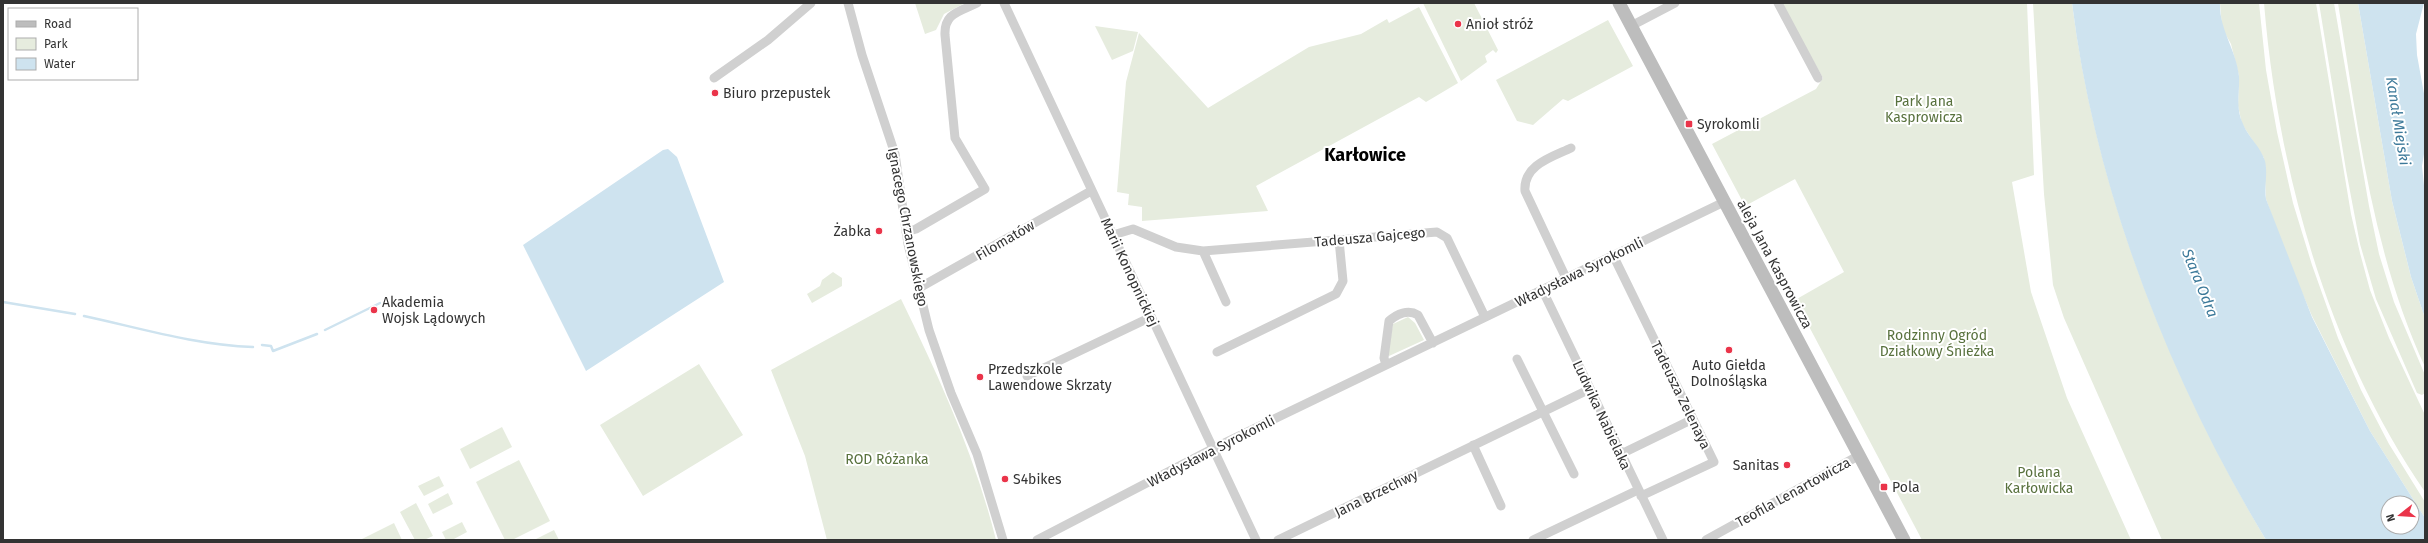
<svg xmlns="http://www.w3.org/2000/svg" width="2428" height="543" font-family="'Fira Sans',sans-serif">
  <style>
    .green { fill: #e6ecde }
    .water { fill: #cee3ef; fill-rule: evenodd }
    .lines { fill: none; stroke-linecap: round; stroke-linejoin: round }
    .stream { stroke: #cee3ef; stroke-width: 2.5 }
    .street { stroke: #d0d0d0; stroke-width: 9 }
    .secondary { stroke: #bdbdbd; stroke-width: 13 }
    .poi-dot { fill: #ea344a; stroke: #fff; stroke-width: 1.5 }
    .labels { text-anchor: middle; stroke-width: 4; stroke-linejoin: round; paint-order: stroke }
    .poi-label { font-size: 14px; fill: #333; stroke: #fff; text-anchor: start }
    .park-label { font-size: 14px; fill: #58713d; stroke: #fff }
    .street-label { font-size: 14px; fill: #333; stroke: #fff }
    .water-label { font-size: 15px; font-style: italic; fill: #3c7999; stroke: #fff }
    .district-label { font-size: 18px; font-weight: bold; fill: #000; stroke: #fff }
  </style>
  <rect width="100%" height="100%" fill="#fff"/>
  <path class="green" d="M 915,3 L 965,3 L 944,14 L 936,30 L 925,34 Z
    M 1423,3 L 1474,3 L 1498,50 L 1496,53 L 1493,50 L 1485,56 L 1487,62 L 1461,81 Z
    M 1781,3 L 2027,3 L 2034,175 L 2012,182 L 2031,292 L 2067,398 L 2131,540 L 1922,540 L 1795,300 L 1844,272 L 1795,179 L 1745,206 L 1712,144 L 1816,89 L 1823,78 Z
    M 2033,3 L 2072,3 C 2096,192 2169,376 2266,540 L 2162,540 L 2064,318 L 2053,285 L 2044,194 Z
    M 2220,3 L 2259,3 L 2266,70 L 2277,132 L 2293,203 L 2312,265 L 2338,338 L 2361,390 L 2389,444 L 2425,502 L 2425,518 L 2370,431 L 2312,316 L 2285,253 L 2266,199 L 2264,158 L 2242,124 L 2238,106 L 2239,76 L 2231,44 L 2222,28 Z
    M 2264,3 L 2316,3 L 2351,214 L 2360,253 L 2370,290 L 2389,338 L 2425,415 L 2425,492 C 2328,350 2278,173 2264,3 Z
    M 2319,3 L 2334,3 L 2369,206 L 2379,254 L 2394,302 L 2425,375 L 2425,393 L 2422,395 L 2417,393 L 2376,299 L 2360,244 L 2346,170 Z
    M 2338,3 L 2358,3 L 2392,201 L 2411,277 L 2425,318 L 2425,367 C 2372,252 2358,127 2338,3 Z
    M 1419,7 L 1458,83 L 1426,102 L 1419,97 L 1256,186 L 1268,211 L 1142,221 L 1142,207 L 1128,205 L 1129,194 L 1117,192 L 1126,82 L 1139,33 L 1208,108 L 1309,47 L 1361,34 L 1387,19 L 1389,23 Z
    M 1608,20 L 1633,66 L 1568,101 L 1563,99 L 1533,125 L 1517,121 L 1496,80 Z
    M 1095,26 L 1138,32 L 1133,51 L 1112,60 Z
    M 833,272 L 842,278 L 842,286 L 812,303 L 807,294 L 820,286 L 822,280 Z
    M 901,299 C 939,377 975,455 996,540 L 827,540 L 805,456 L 771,370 Z
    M 1408,317 L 1415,323 L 1424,340 L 1389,356 L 1388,353 L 1393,324 Z
    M 699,364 L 743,435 L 643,496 L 600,425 Z
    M 502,427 L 512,447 L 470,469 L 460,449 Z
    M 519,460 L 550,521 L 512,540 L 505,540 L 476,482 Z
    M 439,476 L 444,486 L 424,496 L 418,486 Z
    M 448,493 L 453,504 L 433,514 L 428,504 Z
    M 416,503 L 433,536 L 424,540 L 415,540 L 400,512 Z
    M 462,522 L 467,532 L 452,540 L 446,540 L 442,532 Z
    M 394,523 L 402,540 L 360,540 Z
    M 554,530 L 559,540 L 534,540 Z"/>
  <path class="water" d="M 2072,3 L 2220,3 C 2219,29 2236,49 2239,76 C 2240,92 2235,108 2243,124 C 2248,137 2261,147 2265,161 C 2268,174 2264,186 2266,199 L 2312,317 L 2370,431 L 2425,518 L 2425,540 L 2266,540 C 2169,379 2095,190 2072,3 ZM 2388,503 L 2412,503 L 2412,527 L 2388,527 Z
    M 2358,3 L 2424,3 L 2416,34 L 2417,55 L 2425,99 L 2425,148 L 2422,166 L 2425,195 L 2425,318 L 2411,277 L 2392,201 Z
    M 668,149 L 677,157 L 724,282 L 586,371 L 523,245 L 663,150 Z"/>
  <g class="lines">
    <path class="stream" d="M 3,302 L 75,314
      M 84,316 C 140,328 195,345 253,347
      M 325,330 L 380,303
      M 262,345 L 271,346 L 273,351 L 317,334"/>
    <path class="street" d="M 848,3 L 862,55 L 895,154 L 908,244 L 929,330 L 951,393 L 977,454 L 1003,540
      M 1004,3 L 1256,540
      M 1778,3 L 1818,78
      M 1631,26 L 1675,3
      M 714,78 L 768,40 L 811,3
      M 906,232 L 916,229 L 985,189 L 955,138 L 945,35 C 944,13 959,12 977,3
      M 1113,235 L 1133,229 L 1176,247 L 1203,251 L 1437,232 L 1447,238 L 1485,317
      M 1203,251 L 1226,302
      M 1613,255 L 1714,462 L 1641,496
      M 1566,278 L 1525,191 C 1523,165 1552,157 1571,148
      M 919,288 L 1091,191
      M 1542,289 L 1663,540
      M 1217,352 L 1336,294 L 1343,281 L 1339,240
      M 1517,359 L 1574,474
      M 1386,365 L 1384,358 L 1389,321 C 1397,314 1408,309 1418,315 L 1433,343
      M 1027,376 L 1151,317
      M 1473,445 L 1501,506
      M 1621,454 L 1693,419
      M 1037,540 L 1214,448 L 1724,202
      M 1278,540 L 1590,389
      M 1533,540 L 1638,490
      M 1706,540 L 1858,456"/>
    <path class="secondary" d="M 1619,3 L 1904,540"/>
  </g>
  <g class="poi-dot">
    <circle cx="1458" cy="24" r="4"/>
    <circle cx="715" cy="93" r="4"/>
    <rect x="1685" y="120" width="8" height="8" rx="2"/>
    <circle cx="879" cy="231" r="4"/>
    <circle cx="374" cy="310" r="4"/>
    <circle cx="1729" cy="350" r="4"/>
    <circle cx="980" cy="377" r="4"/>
    <circle cx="1787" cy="465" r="4"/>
    <circle cx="1005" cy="479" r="4"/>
    <rect x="1880" y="483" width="8" height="8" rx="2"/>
  </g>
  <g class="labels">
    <g class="poi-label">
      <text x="1466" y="29">Anioł stróż</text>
      <text x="723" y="98">Biuro przepustek</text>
      <text x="1697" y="129">Syrokomli</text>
      <text x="871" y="236" text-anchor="end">Żabka</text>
      <text x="382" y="307">Akademia<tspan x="382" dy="16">Wojsk Lądowych</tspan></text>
      <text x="1729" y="370" text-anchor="middle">Auto Giełda<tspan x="1729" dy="16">Dolnośląska</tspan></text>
      <text x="988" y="374">Przedszkole<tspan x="988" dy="16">Lawendowe Skrzaty</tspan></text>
      <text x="1779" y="470" text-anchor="end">Sanitas</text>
      <text x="1013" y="484">S4bikes</text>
      <text x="1892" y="492">Pola</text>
    </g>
    <g class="park-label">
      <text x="1924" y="106">Park Jana<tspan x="1924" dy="16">Kasprowicza</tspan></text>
      <text x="1937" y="340">Rodzinny Ogród<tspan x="1937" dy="16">Działkowy Śnieżka</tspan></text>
      <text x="887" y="464">ROD Różanka</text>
      <text x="2039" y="477">Polana<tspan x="2039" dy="16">Karłowicka</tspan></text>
    </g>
    <g class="street-label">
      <text transform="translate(908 227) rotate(79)" y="5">Ignacego Chrzanowskiego</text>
      <text transform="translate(1370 237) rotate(-5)" y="5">Tadeusza Gajcego</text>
      <text transform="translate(1005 240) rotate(-30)" y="5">Filomatów</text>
      <text transform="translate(1775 264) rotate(62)" y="5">aleja Jana Kasprowicza</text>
      <text transform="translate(1130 272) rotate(65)" y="5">Marii Konopnickiej</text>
      <text transform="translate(1579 272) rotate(-26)" y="5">Władysława Syrokomli</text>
      <text transform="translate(1681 395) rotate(64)" y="5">Tadeusza Zelenaya</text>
      <text transform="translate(1602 415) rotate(65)" y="5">Ludwika Nabielaka</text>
      <text transform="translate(1211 451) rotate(-27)" y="5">Władysława Syrokomli</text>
      <text transform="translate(1793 492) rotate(-29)" y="5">Teofila Lenartowicza</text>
      <text transform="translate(1376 493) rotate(-26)" y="5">Jana Brzechwy</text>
    </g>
    <g class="water-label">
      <text transform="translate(2398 121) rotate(81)" y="5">Kanał Miejski</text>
      <text transform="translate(2200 283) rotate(68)" y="5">Stara Odra</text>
    </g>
    <g class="district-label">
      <text x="1365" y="161">Karłowice</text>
    </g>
  </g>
  <rect width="2428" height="543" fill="none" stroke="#333333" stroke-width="8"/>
  <rect x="8" y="8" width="130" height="72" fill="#ffffff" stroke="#adadad"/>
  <rect x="16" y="21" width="20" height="6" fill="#bdbdbd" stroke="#adadad"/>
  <text x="44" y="28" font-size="12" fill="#333333">Road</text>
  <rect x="16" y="38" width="20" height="12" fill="#e6ecde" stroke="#adadad"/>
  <text x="44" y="48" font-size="12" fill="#333333">Park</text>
  <rect x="16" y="58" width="20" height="12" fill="#cee3ef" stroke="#adadad"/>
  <text x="44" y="68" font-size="12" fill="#333333">Water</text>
  <g transform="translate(2400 515) rotate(253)"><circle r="19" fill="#ffffff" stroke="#adadad"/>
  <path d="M0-3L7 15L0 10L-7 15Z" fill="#ea344a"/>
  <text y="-6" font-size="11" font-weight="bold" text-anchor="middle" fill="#333333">N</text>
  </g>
</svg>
